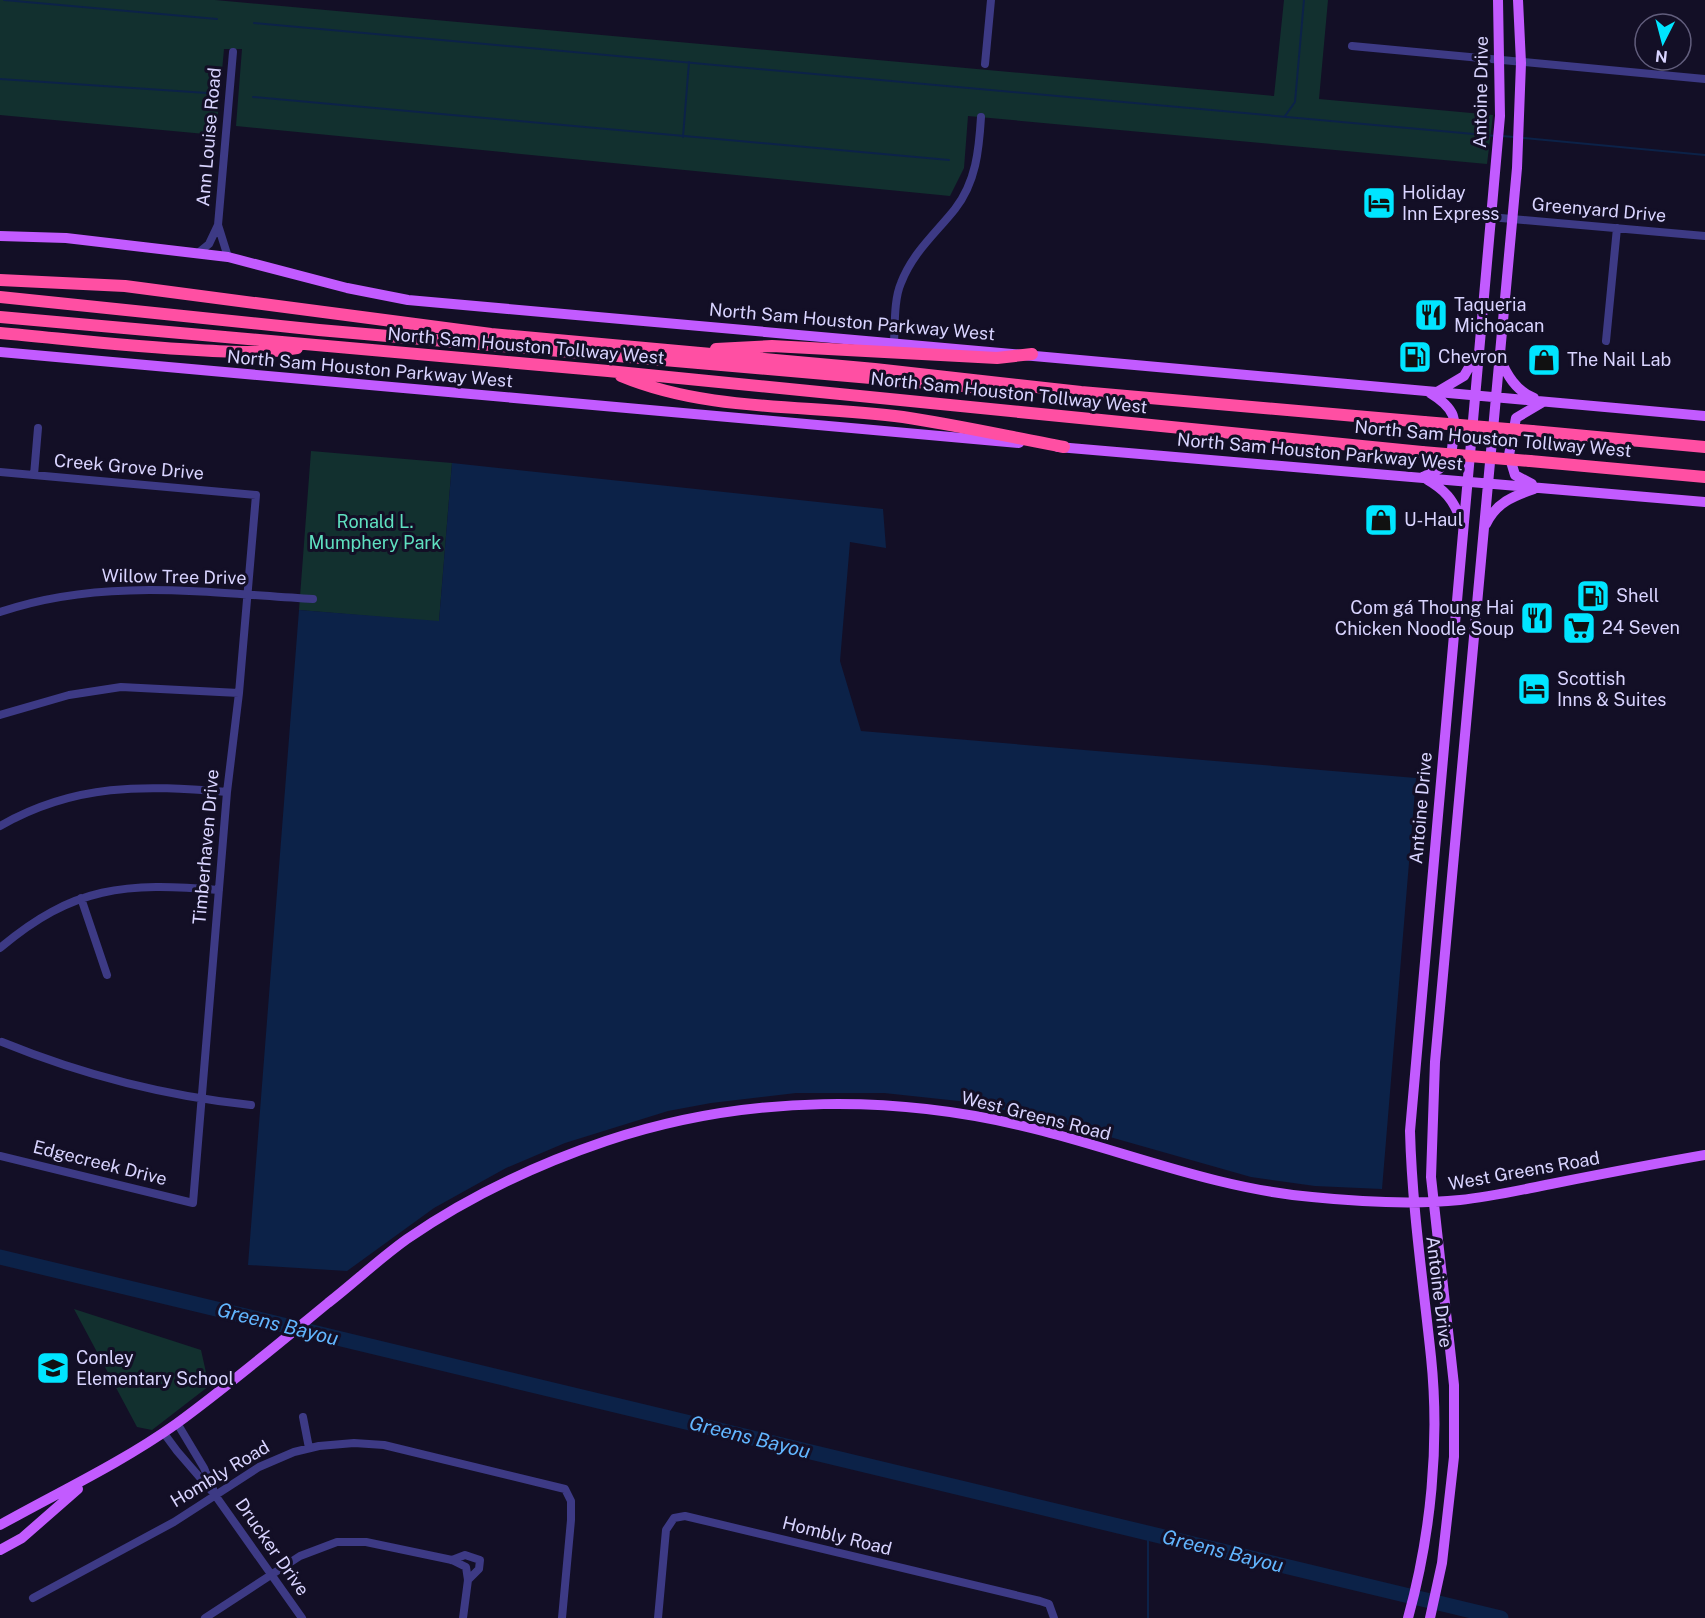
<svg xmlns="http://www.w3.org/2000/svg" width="1705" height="1618" font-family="'Public Sans',sans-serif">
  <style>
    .green { fill: #12302f }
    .water { fill: #0c2248 }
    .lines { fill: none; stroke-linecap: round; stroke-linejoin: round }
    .stream { stroke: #0c2248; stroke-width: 2 }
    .river { stroke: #0c2248; stroke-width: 15 }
    .minor { stroke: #3d3a85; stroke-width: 8 }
    .major { stroke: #c25bff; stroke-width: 10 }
    .highway { stroke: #ff4fa3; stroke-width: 12 }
    .highway-bridge { stroke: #ff4fa3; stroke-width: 12 }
    .labels { text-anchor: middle; stroke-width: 6; stroke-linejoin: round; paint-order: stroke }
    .street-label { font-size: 18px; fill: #d9d4ff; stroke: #130f26 }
    .poi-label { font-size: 18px; fill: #d9d4ff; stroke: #130f26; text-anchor: start }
    .park-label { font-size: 18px; fill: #5fe0c0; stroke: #130f26 }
    .water-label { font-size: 20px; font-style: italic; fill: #62b6ff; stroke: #130f26 }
  </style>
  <rect width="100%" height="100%" fill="#130f26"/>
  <path class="green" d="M 0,0 L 215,0 L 1274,96 L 1284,0 L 1328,0 L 1319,99 L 1493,115 L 1487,164 L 968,116 L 964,168 L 950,196 L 236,126 L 242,49 L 224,49 L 216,135 L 0,115 Z
    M 311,451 L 452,463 L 439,622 L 299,610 Z
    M 74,1309 L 201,1350 L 209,1386 L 152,1430 L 137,1427 Z"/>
  <path class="water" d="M 452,463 L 883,509 L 886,548 L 850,542 L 840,661 L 861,731 L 1416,778 L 1382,1189 L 1315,1186 L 1251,1177 L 1050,1120 L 968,1102 L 884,1093 L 796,1093 L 711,1103 L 668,1111 L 565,1143 L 506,1168 L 434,1208 L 347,1271 L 248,1265 L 299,610 L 439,621 Z"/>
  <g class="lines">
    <path class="stream" d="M 4,0 L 217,19
      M 254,23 L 1496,136
      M 0,79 L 207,93
      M 253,97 L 949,160
      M 1285,116 L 1295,102 L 1304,0
      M 1502,136 L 1514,137
      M 683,137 L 689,62
      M 1523,138 L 1705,155
      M 1148,1618 L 1148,1533"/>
    <path class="river" d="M 0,1257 L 1501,1618"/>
    <path class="minor" d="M 1352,46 L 1705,79
      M 985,64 L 991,0
      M 1490,217 L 1705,236
      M 198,253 L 209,244 L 218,225
      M 228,257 L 218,225 L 233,52
      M 1606,341 L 1617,228
      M 894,342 C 895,324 894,299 901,283 C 913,252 936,233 955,209 C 976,182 979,150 981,117
      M 0,472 L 256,495 L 239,693 L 227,792 L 193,1203 L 0,1156
      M 34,475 L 38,428
      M 0,612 C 102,577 208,593 313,599
      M 0,715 L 69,695 L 121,687 L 239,693
      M 0,826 C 75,783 144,785 227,792
      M 81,898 L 107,975
      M 0,948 C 73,886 126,882 219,890
      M 2,1042 C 83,1075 164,1096 251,1105
      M 303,1417 L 309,1448
      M 177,1423 L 204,1468 L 213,1489
      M 163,1432 L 177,1451 L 215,1495 L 302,1618
      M 452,1560 L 465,1555 L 480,1560 L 479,1569 L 468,1580
      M 33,1598 L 174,1522 L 259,1467 L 294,1452 L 319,1446 L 354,1443 L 384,1445 L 565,1489 L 571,1501 L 571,1520 L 562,1618
      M 205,1618 L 300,1556 L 337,1542 L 366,1542 L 452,1560 L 466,1567 L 468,1580 L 463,1618
      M 658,1618 L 666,1530 L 674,1518 L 685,1516 L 1040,1601 L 1049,1604 L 1054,1618"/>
    <path class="major" d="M 0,236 L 66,238 L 228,257 L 347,288 L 408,300 L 1705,416
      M 0,352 L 1019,443
      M 1499,357 C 1507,375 1516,391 1534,398
      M 1437,392 L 1464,376 L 1475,357
      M 1058,447 L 1705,502
      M 1423,477 L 1439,469 L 1451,458 C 1454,424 1463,413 1430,393
      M 1426,479 C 1445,490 1453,499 1461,520
      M 1532,484 L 1515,475 L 1509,455 L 1516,418 L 1543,402
      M 1486,524 C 1496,503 1513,496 1534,489
      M 0,1525 C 59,1492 121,1463 176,1424 C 228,1386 278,1344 328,1303 C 355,1282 379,1259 407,1239 C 468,1197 535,1165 606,1141 C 746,1094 900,1093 1043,1131 C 1132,1154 1219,1189 1312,1197 C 1361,1202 1411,1205 1460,1200 C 1490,1197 1520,1190 1551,1184 C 1602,1174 1653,1164 1705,1155
      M 0,1550 L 22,1538 L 78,1489
      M 1408,1618 C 1431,1535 1440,1443 1431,1357 C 1423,1281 1412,1207 1410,1131 L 1500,116 L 1498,0
      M 1430,1618 L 1442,1563 L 1454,1457 L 1454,1385 L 1431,1177 L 1435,1062 L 1517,168 L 1521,63 L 1518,0"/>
    <path class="highway" d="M 0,280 L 125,286 L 491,334 L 875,369 L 1081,392 L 1424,422
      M 0,297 L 319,330 L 985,388
      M 0,317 L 608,371 L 1422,452
      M 0,333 C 66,339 131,347 197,350 C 230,352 264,354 297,348
      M 716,349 L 772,346 L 997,358 L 1032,354
      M 621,376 C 710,413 809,404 903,417 C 957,425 1010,437 1064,447
      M 1532,431 L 1705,447
      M 1530,461 L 1705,477"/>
    <path class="highway-bridge" d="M 1424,422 L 1532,431
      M 1422,452 L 1530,461"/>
  </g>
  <defs>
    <symbol id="hotel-square" viewBox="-11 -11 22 22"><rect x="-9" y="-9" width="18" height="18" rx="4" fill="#00e5ff" stroke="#130f26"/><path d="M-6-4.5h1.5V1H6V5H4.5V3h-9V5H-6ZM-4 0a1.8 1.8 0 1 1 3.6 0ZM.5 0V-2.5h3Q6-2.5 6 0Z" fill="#111"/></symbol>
    <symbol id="restaurant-square" viewBox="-11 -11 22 22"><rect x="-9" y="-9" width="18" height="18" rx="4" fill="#00e5ff" stroke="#130f26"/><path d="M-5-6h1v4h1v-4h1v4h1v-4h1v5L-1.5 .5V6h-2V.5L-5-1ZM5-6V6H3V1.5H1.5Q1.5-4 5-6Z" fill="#111"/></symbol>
    <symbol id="fuel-square" viewBox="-11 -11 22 22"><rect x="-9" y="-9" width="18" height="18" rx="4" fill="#00e5ff" stroke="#130f26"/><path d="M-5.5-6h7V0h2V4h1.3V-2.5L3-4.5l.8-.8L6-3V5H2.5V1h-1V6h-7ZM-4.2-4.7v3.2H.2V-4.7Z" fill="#111"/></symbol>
    <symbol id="shop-square" viewBox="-11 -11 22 22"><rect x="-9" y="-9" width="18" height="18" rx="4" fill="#00e5ff" stroke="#130f26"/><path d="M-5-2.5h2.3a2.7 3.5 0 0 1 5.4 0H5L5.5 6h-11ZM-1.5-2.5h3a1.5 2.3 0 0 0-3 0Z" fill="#111"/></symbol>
    <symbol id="supermarket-square" viewBox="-11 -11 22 22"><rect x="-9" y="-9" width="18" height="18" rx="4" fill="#00e5ff" stroke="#130f26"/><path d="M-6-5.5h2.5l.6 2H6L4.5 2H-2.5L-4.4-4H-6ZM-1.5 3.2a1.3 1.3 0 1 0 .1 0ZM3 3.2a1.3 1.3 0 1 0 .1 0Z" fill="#111"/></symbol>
    <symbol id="school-square" viewBox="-11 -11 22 22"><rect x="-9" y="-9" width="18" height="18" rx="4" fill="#00e5ff" stroke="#130f26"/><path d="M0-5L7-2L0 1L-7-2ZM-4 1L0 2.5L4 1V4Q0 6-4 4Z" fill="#111"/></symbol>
  </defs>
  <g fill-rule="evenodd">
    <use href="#hotel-square" x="1360" y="184" width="38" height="38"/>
    <use href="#restaurant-square" x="1412" y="296" width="38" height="38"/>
    <use href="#fuel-square" x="1396" y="338" width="38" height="38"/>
    <use href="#shop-square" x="1525" y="341" width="38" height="38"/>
    <use href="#shop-square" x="1362" y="501" width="38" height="38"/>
    <use href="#fuel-square" x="1574" y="577" width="38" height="38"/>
    <use href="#restaurant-square" x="1518" y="599" width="38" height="38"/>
    <use href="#supermarket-square" x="1560" y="609" width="38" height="38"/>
    <use href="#hotel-square" x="1515" y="670" width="38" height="38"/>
    <use href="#school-square" x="34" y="1349" width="38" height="38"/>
  </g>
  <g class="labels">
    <g class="street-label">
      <text transform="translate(1481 92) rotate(-89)" y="6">Antoine Drive</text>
      <text transform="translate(209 137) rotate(-85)" y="6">Ann Louise Road</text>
      <text transform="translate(1599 210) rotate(5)" y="6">Greenyard Drive</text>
      <text transform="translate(852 322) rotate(5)" y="6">North Sam Houston Parkway West</text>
      <text transform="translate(526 346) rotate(5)" y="6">North Sam Houston Tollway West</text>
      <text transform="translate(370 369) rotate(5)" y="6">North Sam Houston Parkway West</text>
      <text transform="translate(1009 393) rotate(6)" y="6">North Sam Houston Tollway West</text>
      <text transform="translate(1493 439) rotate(5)" y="6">North Sam Houston Tollway West</text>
      <text transform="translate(1320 452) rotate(5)" y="6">North Sam Houston Parkway West</text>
      <text transform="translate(129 467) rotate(5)" y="6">Creek Grove Drive</text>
      <text transform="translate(174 577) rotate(1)" y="6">Willow Tree Drive</text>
      <text transform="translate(1421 808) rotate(-85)" y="6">Antoine Drive</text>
      <text transform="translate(206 847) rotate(-85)" y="6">Timberhaven Drive</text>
      <text transform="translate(1036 1116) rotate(14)" y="6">West Greens Road</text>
      <text transform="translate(100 1163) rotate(14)" y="6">Edgecreek Drive</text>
      <text transform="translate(1524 1171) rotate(-10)" y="6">West Greens Road</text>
      <text transform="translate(1439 1292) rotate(83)" y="6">Antoine Drive</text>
      <text transform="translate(220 1474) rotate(-31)" y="6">Hombly Road</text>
      <text transform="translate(837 1536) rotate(14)" y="6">Hombly Road</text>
      <text transform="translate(272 1547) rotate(55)" y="6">Drucker Drive</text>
    </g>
    <g class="poi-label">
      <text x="1402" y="199">Holiday<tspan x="1402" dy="21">Inn Express</tspan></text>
      <text x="1454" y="311">Taqueria<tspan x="1454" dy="21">Michoacan</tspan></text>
      <text x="1438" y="363">Chevron</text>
      <text x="1567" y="366">The Nail Lab</text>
      <text x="1404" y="526">U-Haul</text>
      <text x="1616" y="602">Shell</text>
      <text x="1514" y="614" text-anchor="end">Com gá Thoung Hai<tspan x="1514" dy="21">Chicken Noodle Soup</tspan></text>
      <text x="1602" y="634">24 Seven</text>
      <text x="1557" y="685">Scottish<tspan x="1557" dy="21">Inns &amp; Suites</tspan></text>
      <text x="76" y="1364">Conley<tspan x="76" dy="21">Elementary School</tspan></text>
    </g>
    <g class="park-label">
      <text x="375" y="528">Ronald L.<tspan x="375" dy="21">Mumphery Park</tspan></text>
    </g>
    <g class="water-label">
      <text transform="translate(278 1324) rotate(14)" y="7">Greens Bayou</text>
      <text transform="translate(750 1437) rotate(14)" y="7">Greens Bayou</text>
      <text transform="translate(1223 1551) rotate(14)" y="7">Greens Bayou</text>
    </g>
  </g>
  <g transform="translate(1663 42) rotate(186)"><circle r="28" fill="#130f26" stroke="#625e7d" stroke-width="1.5"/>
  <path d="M0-4.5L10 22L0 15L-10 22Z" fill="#00e5ff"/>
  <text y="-9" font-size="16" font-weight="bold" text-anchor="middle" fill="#d9d4ff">N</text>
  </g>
</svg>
